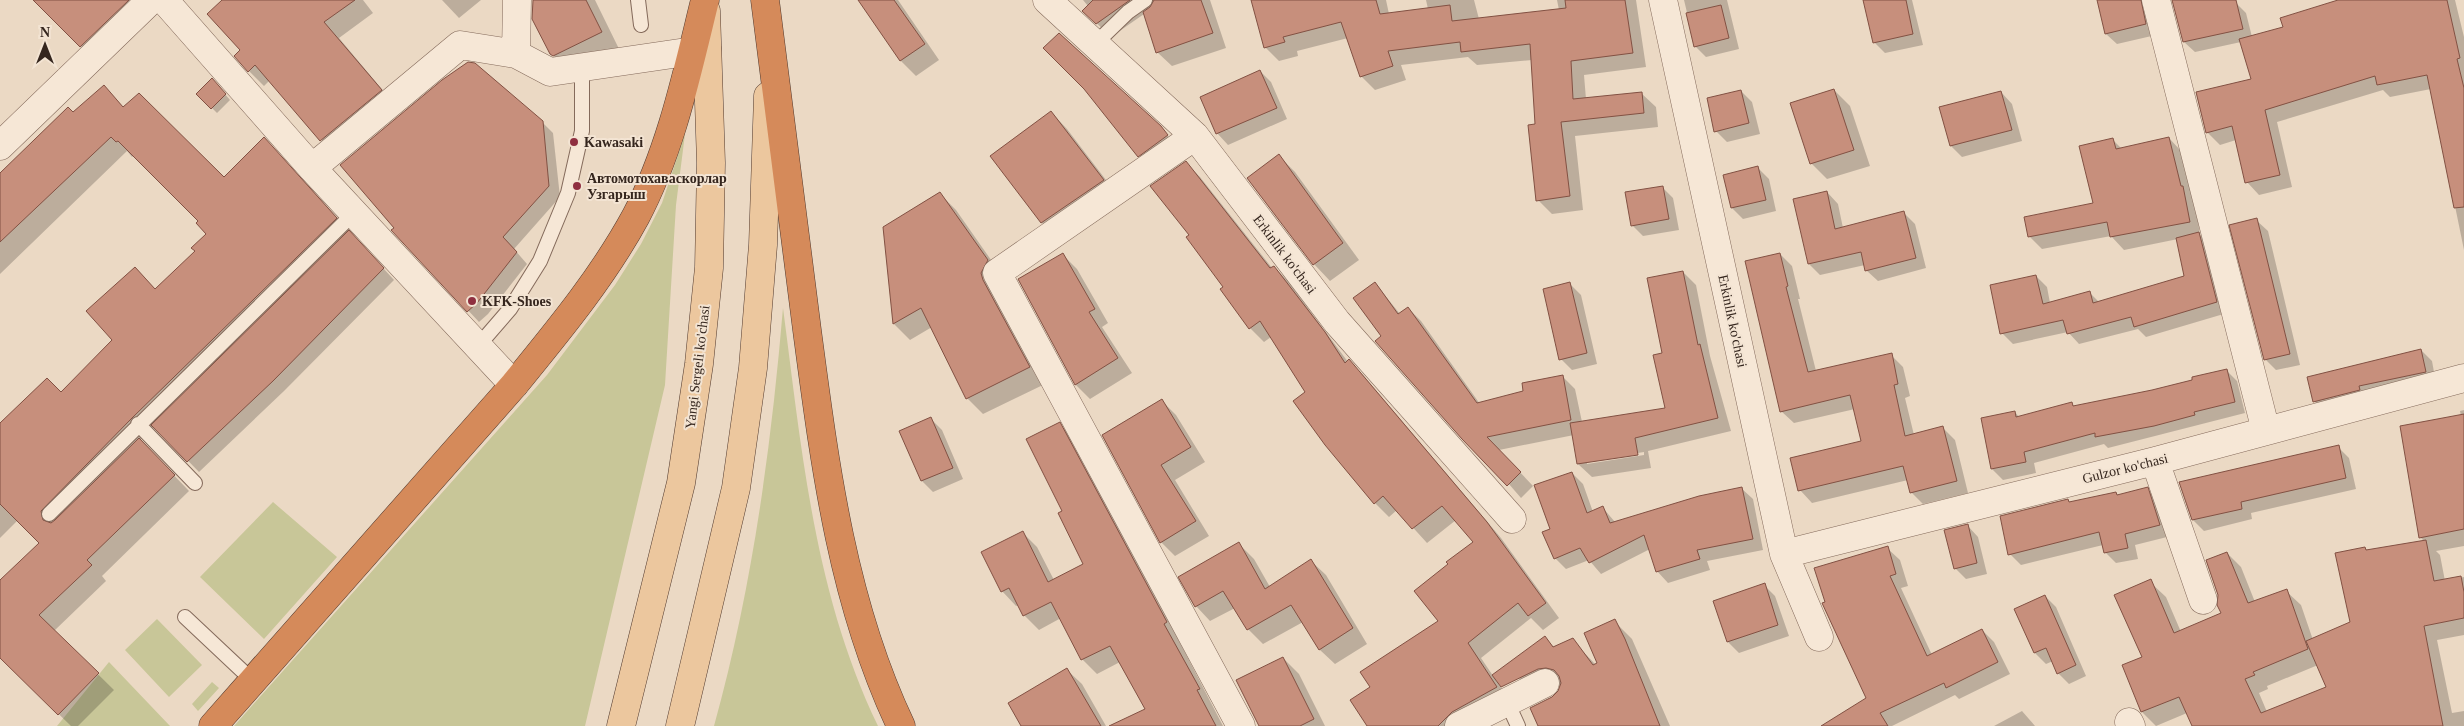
<svg xmlns="http://www.w3.org/2000/svg" width="2464" height="726" font-family="'Times New Roman',serif">
  <style>
    .green { fill: #c8c698 }
    .shadow { fill: #0003; fill-rule: evenodd }
    .building { fill: #c78f7c; stroke: #825143 }
    .lines { fill: none; stroke-linecap: round; stroke-linejoin: round }
    .lane-casing { stroke: #846a5b; stroke-width: 16 }
    .street-casing { stroke: #846a5b; stroke-width: 29 }
    .primary-casing { stroke: #523a2f; stroke-width: 29 }
    .highway-casing { stroke: #523a2f; stroke-width: 29 }
    .lane { stroke: #f6e7d6; stroke-width: 14 }
    .street { stroke: #f6e7d6; stroke-width: 28 }
    .primary { stroke: #ecc79e; stroke-width: 28 }
    .highway { stroke: #d58a5a; stroke-width: 28 }
    .poi-dot { fill: #8f2f40; stroke: #f3e4d3; stroke-width: 2 }
    .labels { text-anchor: middle; stroke-width: 4; stroke-linejoin: round; paint-order: stroke }
    .poi-label { font-size: 14px; font-weight: bold; fill: #35261e; stroke: #f3e4d3; text-anchor: start }
    .street-label { font-size: 14px; fill: #35261e; stroke: #f3e4d3 }
  </style>
  <rect width="100%" height="100%" fill="#ebd9c4"/>
  <path class="green" d="M 685,134 L 676,205 L 665,385 L 585,726 L 234,726 L 547,375 L 615,285 L 641,244 L 662,203 Z
    M 783,308 C 802,452 814,593 878,726 L 714,726 C 752,589 771,449 783,308 Z
    M 273,502 L 337,557 L 264,639 L 200,577 Z
    M 157,619 L 202,665 L 169,697 L 125,650 Z
    M 109,662 L 170,726 L 57,726 Z
    M 212,682 L 219,688 L 198,711 L 192,704 Z"/>
  <path class="shadow" d="M 51,0 L 161,0 L 96,61 L 43,8 Z
    M 224,0 L 363,0 L 373,13 L 339,38 L 396,106 L 336,156 L 270,80 L 264,86 L 249,71 Z
    M 442,0 L 481,0 L 459,18 Z
    M 533,0 L 595,0 L 621,53 L 572,75 L 551,53 L 534,18 Z
    M 859,0 L 898,0 L 939,60 L 916,76 L 901,61 Z
    M 1083,0 L 1210,0 L 1226,48 L 1172,66 L 1157,52 L 1144,14 L 1111,37 L 1084,11 L 1088,6 Z
    M 1253,0 L 1386,0 L 1389,14 L 1428,9 L 1426,0 L 1474,0 L 1479,19 L 1559,10 L 1557,0 L 1636,0 L 1646,67 L 1584,75 L 1586,99 L 1641,93 L 1656,107 L 1658,127 L 1575,136 L 1583,210 L 1552,214 L 1538,200 L 1536,125 L 1532,60 L 1477,65 L 1468,57 L 1401,65 L 1406,80 L 1375,90 L 1361,76 L 1348,38 L 1297,51 L 1298,56 L 1279,61 L 1265,47 Z
    M 1684,0 L 1727,0 L 1739,49 L 1706,57 L 1695,46 Z
    M 1864,0 L 1912,0 L 1923,45 L 1885,53 L 1874,42 Z
    M 2098,0 L 2155,0 L 2156,35 L 2117,44 L 2106,34 Z
    M 2173,0 L 2236,3 L 2246,13 L 2252,37 L 2285,28 L 2342,0 L 2455,0 L 2464,37 L 2464,250 L 2431,89 L 2390,97 L 2383,90 L 2277,122 L 2292,187 L 2259,195 L 2247,182 L 2236,140 L 2220,145 L 2207,132 L 2252,80 L 2241,42 L 2195,52 L 2184,42 Z
    M 1059,34 L 1168,136 L 1182,150 L 1153,170 L 1139,156 Z
    M 1260,71 L 1271,82 L 1287,119 L 1228,145 L 1217,133 Z
    M 217,85 L 230,100 L 217,113 L 198,94 Z
    M 104,87 L 124,108 L 224,179 L 279,154 L 394,280 L 284,391 L 199,472 L 154,426 L 140,440 L 189,491 L 102,576 L 106,581 L 54,631 L 114,690 L 78,726 L 71,726 L 0,657 L 0,582 L 41,543 L 18,520 L 0,538 L 0,425 L 61,394 L 114,340 L 156,290 L 196,251 L 208,234 L 200,221 L 134,155 L 132,157 L 127,151 L 0,274 L 0,175 Z
    M 1834,90 L 1850,106 L 1870,166 L 1827,179 L 1811,163 Z
    M 1741,91 L 1752,102 L 1760,134 L 1727,142 L 1716,131 Z
    M 2001,92 L 2012,104 L 2022,141 L 1962,157 L 1951,146 Z
    M 1051,112 L 1067,129 L 1119,197 L 1058,239 L 1042,223 L 992,157 Z
    M 542,122 L 553,133 L 560,197 L 514,249 L 527,264 L 488,314 L 479,322 L 393,230 Z
    M 2169,138 L 2181,151 L 2195,200 L 2200,235 L 2210,244 L 2227,313 L 2146,337 L 2138,329 L 2079,344 L 2068,332 L 2013,344 L 2002,333 L 2036,276 L 2047,287 L 2050,303 L 2090,293 L 2099,302 L 2186,277 L 2178,239 L 2124,250 L 2111,236 L 2042,249 L 2029,236 L 2094,204 L 2112,139 L 2122,149 Z
    M 1279,156 L 1295,172 L 1359,260 L 1330,281 L 1314,264 L 1248,178 Z
    M 1186,163 L 1200,177 L 1272,268 L 1274,267 L 1288,281 L 1348,362 L 1363,375 L 1501,538 L 1559,618 L 1543,630 L 1531,618 L 1481,658 L 1510,701 L 1466,726 L 1368,726 L 1372,687 L 1440,621 L 1475,542 L 1456,520 L 1427,543 L 1397,510 L 1389,517 L 1375,503 L 1271,337 L 1264,342 L 1250,328 L 1191,235 Z
    M 1758,168 L 1769,179 L 1776,211 L 1743,219 L 1732,208 Z
    M 1662,187 L 1673,198 L 1679,230 L 1643,236 L 1632,225 Z
    M 1827,192 L 1838,204 L 1843,228 L 1904,213 L 1915,224 L 1926,268 L 1878,281 L 1866,270 L 1865,265 L 1820,275 L 1809,264 Z
    M 939,193 L 956,210 L 1003,277 L 1045,384 L 983,414 L 967,398 L 932,327 L 910,340 L 894,324 L 884,228 Z
    M 2256,220 L 2268,231 L 2300,365 L 2276,370 L 2265,359 Z
    M 1780,254 L 1792,266 L 1800,299 L 1798,299 L 1816,371 L 1891,355 L 1903,367 L 1910,396 L 1905,398 L 1914,435 L 1943,428 L 1955,440 L 1968,493 L 1923,504 L 1911,492 L 1908,480 L 1812,503 L 1800,490 L 1862,442 L 1855,409 L 1794,423 L 1781,411 Z
    M 1063,255 L 1077,269 L 1108,323 L 1102,327 L 1132,373 L 1090,399 L 1076,385 L 1020,280 Z
    M 1683,272 L 1696,285 L 1710,356 L 1731,431 L 1648,451 L 1651,468 L 1592,477 L 1578,464 L 1574,435 L 1499,450 L 1533,486 L 1521,498 L 1382,337 L 1375,283 L 1400,314 L 1408,308 L 1421,321 L 1480,404 L 1525,392 L 1562,376 L 1575,389 L 1582,422 L 1667,409 L 1663,354 ZM 1644,452 L 1644,455 L 1587,464 L 1587,461 Z
    M 1570,284 L 1581,295 L 1597,364 L 1572,370 L 1561,359 Z
    M 2421,350 L 2432,361 L 2436,383 L 2325,412 L 2314,401 Z
    M 2226,370 L 2237,381 L 2245,413 L 2108,448 L 2104,444 L 2034,463 L 2036,473 L 2003,480 L 1992,469 L 2015,412 L 2019,417 L 2071,404 L 2075,407 L 2152,392 Z
    M 1162,401 L 1176,415 L 1205,462 L 1175,480 L 1209,536 L 1175,556 L 1161,542 L 1104,436 Z
    M 2464,410 L 2464,546 L 2436,551 L 2440,555 L 2445,581 L 2464,577 L 2464,635 L 2437,640 L 2452,713 L 2464,711 L 2464,726 L 2193,726 L 2187,713 L 2156,726 L 2142,712 L 2124,666 L 2143,658 L 2151,583 L 2166,597 L 2181,632 L 2222,614 L 2227,553 L 2241,567 L 2255,602 L 2286,591 L 2301,605 L 2313,640 L 2351,623 L 2365,548 L 2368,551 L 2424,541 L 2420,537 L 2461,416 L 2460,411 ZM 2318,665 L 2327,688 L 2267,712 L 2259,693 L 2268,689 L 2267,686 Z
    M 931,419 L 942,430 L 963,479 L 933,492 L 922,481 L 901,432 Z
    M 1059,424 L 1074,438 L 1181,637 L 1178,639 L 1223,726 L 1112,726 L 1147,709 L 1120,662 L 1097,674 L 1082,659 L 1061,618 L 1039,630 L 1024,615 L 1019,605 L 1016,606 L 1002,591 L 1023,533 L 1037,547 L 1054,580 L 1085,564 L 1063,511 Z
    M 2338,447 L 2349,458 L 2356,489 L 2251,513 L 2252,519 L 2204,531 L 2193,520 Z
    M 1572,473 L 1583,484 L 1593,512 L 1603,508 L 1615,522 L 1741,488 L 1753,499 L 1763,550 L 1707,561 L 1710,570 L 1668,583 L 1657,571 L 1650,549 L 1601,574 L 1589,560 L 1566,569 L 1555,558 L 1551,529 Z
    M 2147,489 L 2158,500 L 2171,536 L 2135,545 L 2138,559 L 2116,563 L 2105,552 L 2103,545 L 2021,565 L 2010,554 L 2068,500 L 2070,503 L 2116,494 L 2118,496 Z
    M 1967,525 L 1978,537 L 1987,574 L 1966,579 L 1955,568 Z
    M 1239,544 L 1254,559 L 1270,587 L 1311,561 L 1326,575 L 1367,644 L 1335,664 L 1320,650 L 1303,622 L 1263,644 L 1248,629 L 1235,608 L 1210,621 L 1196,606 Z
    M 1887,548 L 1900,560 L 1908,586 L 1901,588 L 1932,655 L 1982,630 L 1994,642 L 2010,674 L 1959,699 L 1955,695 L 1892,726 L 1831,726 L 1867,698 Z
    M 1764,585 L 1775,596 L 1789,636 L 1739,653 L 1728,642 L 1715,601 Z
    M 2045,596 L 2056,607 L 2086,676 L 2069,684 L 2058,673 L 2053,661 L 2046,664 L 2035,653 Z
    M 1614,621 L 1632,639 L 1670,726 L 1540,726 L 1532,708 L 1559,693 L 1561,686 L 1537,696 L 1519,678 L 1512,662 L 1545,638 L 1555,648 L 1572,640 L 1596,665 Z
    M 1283,658 L 1299,674 L 1325,726 L 1260,726 Z
    M 1067,670 L 1082,684 L 1106,726 L 1022,726 Z
    M 2022,711 L 2035,726 L 1994,726 Z"/>
  <path class="building" d="M 33,0 L 129,0 L 80,47 Z
    M 222,0 L 355,0 L 324,22 L 382,90 L 320,141 L 255,65 L 248,72 L 234,56 L 240,50 L 207,14 Z
    M 533,0 L 586,0 L 602,32 L 553,56 L 550,54 L 532,19 Z
    M 858,0 L 894,0 L 925,44 L 900,61 Z
    M 1093,0 L 1130,0 L 1096,24 L 1082,11 Z
    M 1154,0 L 1201,0 L 1213,33 L 1156,53 L 1143,12 L 1150,7 Z
    M 1251,0 L 1376,0 L 1380,14 L 1450,5 L 1452,21 L 1566,8 L 1565,0 L 1625,0 L 1633,53 L 1571,61 L 1573,99 L 1642,92 L 1644,113 L 1561,122 L 1570,196 L 1536,201 L 1528,125 L 1535,124 L 1530,44 L 1461,52 L 1460,42 L 1388,51 L 1393,66 L 1360,77 L 1341,22 L 1283,37 L 1285,42 L 1264,48 Z
    M 1863,0 L 1906,0 L 1913,34 L 1873,43 Z
    M 2097,0 L 2141,0 L 2146,24 L 2105,34 Z
    M 2172,0 L 2236,0 L 2243,29 L 2183,42 Z
    M 2338,0 L 2447,0 L 2460,58 L 2457,59 L 2464,88 L 2464,207 L 2454,208 L 2427,75 L 2377,85 L 2375,76 L 2265,110 L 2280,175 L 2245,183 L 2232,126 L 2206,133 L 2196,92 L 2251,79 L 2239,39 L 2283,27 L 2280,18 Z
    M 1721,5 L 1729,38 L 1694,47 L 1686,13 Z
    M 1059,33 L 1161,126 L 1168,135 L 1138,157 L 1084,89 L 1043,48 Z
    M 468,62 L 475,63 L 543,121 L 549,186 L 503,237 L 517,252 L 477,303 L 467,312 L 391,230 L 394,228 L 340,165 L 442,80 Z
    M 1260,70 L 1277,108 L 1216,134 L 1200,97 Z
    M 212,78 L 226,94 L 211,109 L 196,94 Z
    M 104,85 L 123,107 L 139,93 L 224,177 L 264,137 L 337,218 L 132,418 L 41,511 L 43,520 L 51,523 L 55,520 L 139,438 L 175,475 L 87,560 L 92,565 L 39,615 L 99,673 L 58,715 L 0,658 L 0,580 L 39,543 L 0,504 L 0,423 L 47,378 L 61,392 L 112,340 L 86,311 L 135,267 L 155,289 L 195,251 L 191,248 L 206,234 L 196,223 L 198,221 L 118,141 L 116,142 L 111,137 L 0,242 L 0,173 L 68,107 L 73,112 Z
    M 1834,89 L 1854,150 L 1810,164 L 1790,103 Z
    M 1741,90 L 1749,123 L 1714,132 L 1707,98 Z
    M 2001,91 L 2012,130 L 1950,146 L 1939,107 Z
    M 1051,111 L 1104,180 L 1041,223 L 990,156 Z
    M 2169,137 L 2181,186 L 2183,186 L 2190,222 L 2110,237 L 2107,222 L 2028,237 L 2024,217 L 2093,203 L 2079,146 L 2113,138 L 2116,149 Z
    M 1279,154 L 1343,243 L 1313,265 L 1247,178 Z
    M 1186,161 L 1270,268 L 1274,266 L 1325,332 L 1345,363 L 1349,359 L 1487,522 L 1546,603 L 1528,616 L 1518,603 L 1468,643 L 1497,687 L 1452,712 L 1438,726 L 1367,726 L 1350,700 L 1370,687 L 1360,672 L 1438,621 L 1414,591 L 1448,564 L 1446,562 L 1473,542 L 1442,506 L 1412,529 L 1383,496 L 1374,504 L 1325,445 L 1293,401 L 1305,392 L 1260,321 L 1249,329 L 1220,289 L 1223,287 L 1186,237 L 1189,235 L 1150,186 Z
    M 1758,166 L 1766,200 L 1731,208 L 1723,175 Z
    M 1663,186 L 1669,219 L 1631,226 L 1625,192 Z
    M 1827,191 L 1835,229 L 1904,211 L 1916,258 L 1865,271 L 1861,252 L 1808,264 L 1793,199 Z
    M 940,192 L 988,260 L 981,273 L 983,280 L 1030,367 L 966,399 L 921,308 L 893,324 L 883,227 Z
    M 2257,218 L 2290,354 L 2264,360 L 2229,225 Z
    M 349,230 L 384,268 L 273,381 L 187,462 L 151,425 Z
    M 2199,232 L 2217,302 L 2134,327 L 2131,317 L 2067,334 L 2063,320 L 2000,334 L 1990,285 L 2036,275 L 2043,304 L 2090,291 L 2093,303 L 2184,276 L 2176,238 Z
    M 1063,253 L 1095,309 L 1089,312 L 1118,358 L 1075,385 L 1018,279 Z
    M 1780,253 L 1788,286 L 1786,287 L 1808,372 L 1892,353 L 1898,384 L 1894,385 L 1905,436 L 1943,426 L 1957,481 L 1910,493 L 1903,466 L 1798,491 L 1790,458 L 1861,441 L 1850,395 L 1780,412 L 1745,261 Z
    M 1683,271 L 1698,345 L 1700,344 L 1718,418 L 1635,438 L 1638,455 L 1577,464 L 1570,423 L 1665,408 L 1653,355 L 1662,353 L 1647,278 Z
    M 1375,282 L 1398,314 L 1408,307 L 1477,403 L 1523,391 L 1522,383 L 1563,375 L 1571,420 L 1487,437 L 1521,472 L 1507,486 L 1462,439 L 1375,341 L 1381,336 L 1353,298 Z
    M 1570,282 L 1587,353 L 1559,360 L 1543,289 Z
    M 2421,349 L 2426,372 L 2359,386 L 2360,390 L 2313,402 L 2307,377 Z
    M 2227,369 L 2235,402 L 2194,412 L 2195,415 L 2154,426 L 2095,437 L 2095,433 L 2024,452 L 2026,462 L 1991,469 L 1981,418 L 2015,411 L 2016,417 L 2072,402 L 2073,406 L 2152,390 L 2192,380 L 2192,377 Z
    M 1162,399 L 1191,447 L 1161,465 L 1196,521 L 1160,543 L 1102,435 Z
    M 2464,414 L 2464,529 L 2419,538 L 2400,426 Z
    M 931,417 L 953,468 L 921,481 L 899,431 Z
    M 1060,422 L 1167,622 L 1164,624 L 1200,689 L 1197,690 L 1216,726 L 1109,726 L 1145,709 L 1110,646 L 1081,660 L 1051,602 L 1023,616 L 1009,588 L 1001,592 L 981,552 L 1023,531 L 1048,582 L 1083,564 L 1058,513 L 1062,511 L 1026,439 Z
    M 2339,445 L 2346,478 L 2241,502 L 2242,509 L 2192,520 L 2179,482 Z
    M 1572,472 L 1587,513 L 1603,506 L 1610,523 L 1699,496 L 1742,487 L 1753,539 L 1697,550 L 1700,559 L 1656,572 L 1644,535 L 1589,563 L 1580,548 L 1554,559 L 1542,532 L 1550,529 L 1534,485 Z
    M 2148,487 L 2160,525 L 2125,534 L 2128,548 L 2104,553 L 2099,532 L 2008,555 L 2000,516 L 2068,499 L 2069,502 L 2116,492 L 2117,495 Z
    M 1968,524 L 1977,563 L 1954,569 L 1944,530 Z
    M 2426,540 L 2434,581 L 2461,576 L 2464,592 L 2464,618 L 2424,626 L 2443,726 L 2192,726 L 2179,697 L 2141,712 L 2122,665 L 2142,657 L 2114,595 L 2151,579 L 2174,633 L 2221,613 L 2217,605 L 2218,595 L 2206,560 L 2227,552 L 2248,603 L 2287,589 L 2308,649 L 2253,672 L 2255,675 L 2245,679 L 2261,713 L 2326,687 L 2306,641 L 2350,622 L 2335,553 L 2365,547 L 2366,550 Z
    M 1239,542 L 1265,589 L 1311,559 L 1353,628 L 1319,650 L 1291,605 L 1247,630 L 1223,591 L 1195,607 L 1178,577 Z
    M 1888,546 L 1896,574 L 1890,576 L 1927,656 L 1982,629 L 1998,662 L 1946,688 L 1944,683 L 1880,713 L 1888,726 L 1821,726 L 1866,698 L 1822,603 L 1825,602 L 1814,568 Z
    M 1765,583 L 1778,625 L 1727,642 L 1713,601 Z
    M 2045,595 L 2076,665 L 2057,674 L 2046,648 L 2034,653 L 2014,609 Z
    M 1615,619 L 1625,639 L 1660,726 L 1538,726 L 1530,708 L 1552,697 L 1558,691 L 1561,683 L 1559,676 L 1554,670 L 1546,668 L 1538,669 L 1501,687 L 1492,675 L 1545,636 L 1553,647 L 1573,638 L 1593,665 L 1597,663 L 1584,633 Z
    M 1283,657 L 1314,719 L 1300,726 L 1259,726 L 1236,680 Z
    M 1067,668 L 1101,726 L 1021,726 L 1008,703 Z"/>
  <g class="lines">
    <defs>
      <path id="lane" d="M 638,0 L 641,25
        M 1095,44 L 1128,12 L 1145,0
        M 478,346 L 510,309 L 540,261 L 568,193 L 582,131 L 582,68
        M 138,424 L 195,483
        M 49,514 L 354,213
        M 185,617 L 253,681
        M 1507,702 L 1518,726"/>
      <path id="street" d="M 164,0 L 312,168 L 514,385
        M 1047,0 L 1195,136 L 1337,322 L 1512,519
        M 1663,0 L 1784,554 L 1819,637
        M 2156,0 L 2266,431
        M 516,54 L 517,0
        M 1195,136 L 997,273 L 1241,726
        M 0,146 L 151,0
        M 312,168 L 460,45 L 516,54 L 550,72 L 707,49
        M 2155,461 L 2203,600
        M 1784,554 L 2155,461 L 2464,378
        M 2129,722 L 2131,726
        M 1459,726 L 1545,683"/>
      <path id="primary" d="M 621,726 L 681,483 L 699,364 L 709,268 L 711,163 L 706,11
        M 680,726 L 736,488 L 753,368 L 763,245 L 768,96"/>
      <path id="highway" d="M 765,0 C 779,110 793,220 807,330 C 825,466 842,602 901,726
        M 213,726 L 514,385 C 558,331 603,277 636,216 C 671,150 687,73 705,0"/>
    </defs>
    <use href="#lane" class="lane-casing"/>
    <use href="#street" class="street-casing"/>
    <use href="#primary" class="primary-casing"/>
    <use href="#highway" class="highway-casing"/>
    <use href="#lane" class="lane"/>
    <use href="#street" class="street"/>
    <use href="#primary" class="primary"/>
    <use href="#highway" class="highway"/>
  </g>
  <g class="poi-dot">
    <circle cx="574" cy="142" r="5"/>
    <circle cx="577" cy="186" r="5"/>
    <circle cx="472" cy="301" r="5"/>
  </g>
  <g class="labels">
    <g class="poi-label">
      <text x="584" y="147">Kawasaki</text>
      <text x="587" y="183">Автомотохаваскорлар<tspan x="587" dy="16">Узгарыш</tspan></text>
      <text x="482" y="306">KFK-Shoes</text>
    </g>
    <g class="street-label">
      <text transform="translate(1285 254) rotate(53)" y="5">Erkinlik ko'chasi</text>
      <text transform="translate(1733 321) rotate(78)" y="5">Erkinlik ko'chasi</text>
      <text transform="translate(697 367) rotate(-83)" y="5">Yangi Sergeli ko'chasi</text>
      <text transform="translate(2125 468) rotate(-14)" y="5">Gulzor ko'chasi</text>
    </g>
  </g>
  <g transform="translate(45 45)" stroke="#f3e4d3" stroke-width="4" paint-order="stroke">
  <path d="M0-4L9 19L0 12L-9 19Z" fill="#35261e"/>
  <text y="-8" font-size="14" font-weight="bold" text-anchor="middle" fill="#35261e">N</text>
  </g>
</svg>
